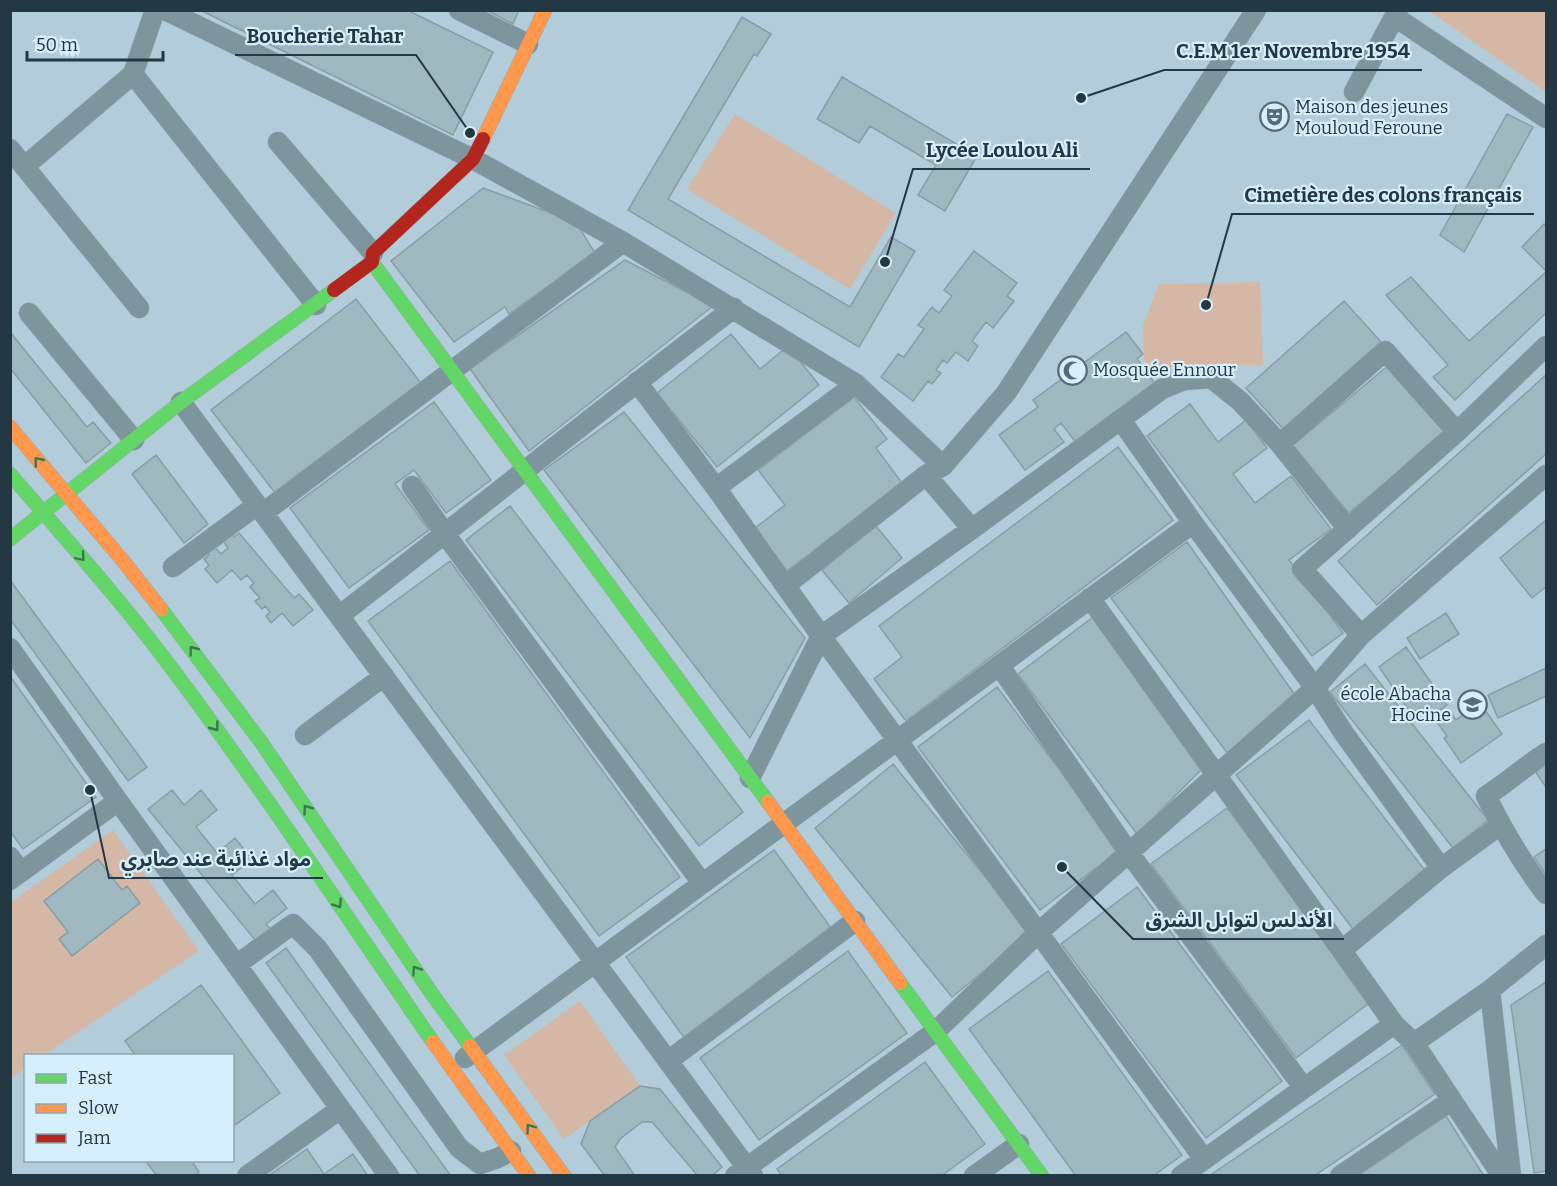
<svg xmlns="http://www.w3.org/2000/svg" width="1557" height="1186" font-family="Bitter,'Noto Sans Arabic',serif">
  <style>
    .green { fill: #d5b7a5 }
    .building { fill: #9fb7bf; stroke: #879ea6; stroke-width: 1.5 }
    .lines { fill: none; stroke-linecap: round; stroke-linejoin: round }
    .street-casing { stroke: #96abb6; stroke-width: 21 }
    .fast-casing { stroke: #96abb6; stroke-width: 15 }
    .slow-casing { stroke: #96abb6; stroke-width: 15 }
    .jam-casing { stroke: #96abb6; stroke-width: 15 }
    .street { stroke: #7f959e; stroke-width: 20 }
    .fast { stroke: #63d668; stroke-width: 14 }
    .slow { stroke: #ff974d; stroke-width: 14 }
    .jam { stroke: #b3261e; stroke-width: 14 }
    .oneway { stroke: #3d7752 }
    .labels { text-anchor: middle; stroke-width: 4.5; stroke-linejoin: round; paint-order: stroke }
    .poi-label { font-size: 18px; fill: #243843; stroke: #d6effc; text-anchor: start }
    .leader { fill: none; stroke: #243843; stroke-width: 2 }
    .callout-dot { fill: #243843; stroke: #d6effc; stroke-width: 2 }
    .callout-label { font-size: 20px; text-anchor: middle; font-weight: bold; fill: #243843; stroke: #d6effc; stroke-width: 4.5; stroke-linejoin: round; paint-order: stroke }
  </style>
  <rect width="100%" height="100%" fill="#b2ccda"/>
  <path class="green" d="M 1429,11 L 1546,11 L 1546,92 Z
    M 735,114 L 896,213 L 850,289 L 687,189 Z
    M 1260,282 L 1263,365 L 1153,368 L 1144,360 L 1143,326 L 1159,284 Z
    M 113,830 L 199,951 L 44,1055 L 26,1056 L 25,1068 L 11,1078 L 11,902 Z
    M 580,1001 L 640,1086 L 564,1139 L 504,1055 Z"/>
  <path class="building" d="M 200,10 L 407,10 L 493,52 L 453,135 Z
    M 486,10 L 519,10 L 513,24 Z
    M 742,17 L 771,34 L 757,56 L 754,54 L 668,199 L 850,307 L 891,237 L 915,251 L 859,347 L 628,210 Z
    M 842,77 L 977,156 L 945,211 L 918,195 L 936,165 L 870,126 L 859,143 L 817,119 Z
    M 1507,114 L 1533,127 L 1464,252 L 1440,235 Z
    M 483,188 L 576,222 L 595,253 L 509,314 L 505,307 L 454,342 L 391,261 Z
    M 1544,224 L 1546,226 L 1546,271 L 1522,247 Z
    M 974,251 L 1017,283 L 1007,296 L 1014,301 L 993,328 L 986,322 L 972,341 L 978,346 L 968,361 L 956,352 L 947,363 L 943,360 L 936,370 L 941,373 L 932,384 L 928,381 L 913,401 L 881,377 L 898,354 L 904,357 L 924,329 L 918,325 L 932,307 L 939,313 L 952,296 L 944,290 Z
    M 625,260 L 713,306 L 529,451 L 470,369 Z
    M 1546,272 L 1546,313 L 1455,400 L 1433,377 L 1448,365 L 1386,295 L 1411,277 L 1469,341 Z
    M 356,299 L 424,387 L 279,498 L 211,410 Z
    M 1344,301 L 1382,343 L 1284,430 L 1246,388 Z
    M 10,332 L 87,427 L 93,422 L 111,443 L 86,463 L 10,368 Z
    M 1126,332 L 1143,354 L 1137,359 L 1156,385 L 1077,444 L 1061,423 L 1054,429 L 1064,442 L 1025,470 L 999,435 L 1038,407 L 1033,400 Z
    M 731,334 L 760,369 L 788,346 L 819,385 L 717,467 L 657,393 Z
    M 1390,364 L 1447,431 L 1349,513 L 1292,446 Z
    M 1546,375 L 1546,454 L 1377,605 L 1338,561 Z
    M 854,397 L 887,439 L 876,448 L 902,483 L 787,571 L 755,528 L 785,505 L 758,470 Z
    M 434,402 L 491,480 L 446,513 L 414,470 L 395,484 L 429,530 L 349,588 L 290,508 Z
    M 1190,404 L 1218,442 L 1246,420 L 1267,448 L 1233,474 L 1255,503 L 1291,476 L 1331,529 L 1289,560 L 1343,633 L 1312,656 L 1147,436 Z
    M 624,412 L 805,638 L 750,738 L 544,470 Z
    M 1118,447 L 1173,520 L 906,721 L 874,679 L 902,657 L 879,626 Z
    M 156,455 L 208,524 L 184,543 L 132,474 Z
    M 510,506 L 743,812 L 699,846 L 466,540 Z
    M 1546,520 L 1546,587 L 1532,598 L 1500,558 Z
    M 876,526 L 902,558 L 849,603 L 822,570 Z
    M 231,533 L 234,537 L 239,533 L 294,598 L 299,594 L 313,610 L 293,626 L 282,613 L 271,623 L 266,616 L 270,612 L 265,606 L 262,609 L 255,601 L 260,598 L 250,587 L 254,583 L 247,575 L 241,580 L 232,570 L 217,583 L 205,569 L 209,565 L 204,559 L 209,555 L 205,550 L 212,544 L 221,554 L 228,548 L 222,540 Z
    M 1187,542 L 1295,695 L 1231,758 L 1111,598 Z
    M 450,561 L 680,877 L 599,936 L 368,621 Z
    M 10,580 L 147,767 L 128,781 L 10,619 Z
    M 1446,613 L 1459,634 L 1420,659 L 1407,638 Z
    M 1093,617 L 1201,770 L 1137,834 L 1018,674 Z
    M 1406,647 L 1447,705 L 1428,719 L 1420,708 L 1411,714 L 1379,667 Z
    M 1365,664 L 1488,820 L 1453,848 L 1330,692 Z
    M 1546,668 L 1546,696 L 1498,718 L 1488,695 Z
    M 10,676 L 96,797 L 23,849 L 10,831 Z
    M 997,687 L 1120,850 L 1040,910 L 918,747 Z
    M 1480,703 L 1502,734 L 1461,763 L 1444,738 L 1447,736 L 1436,721 L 1450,711 L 1456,720 Z
    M 1309,720 L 1427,873 L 1353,929 L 1236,775 Z
    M 1546,757 L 1546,787 L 1532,767 Z
    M 893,764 L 1031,933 L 952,997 L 815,828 Z
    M 172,790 L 184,805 L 201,790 L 217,810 L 196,827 L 217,853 L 235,838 L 252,859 L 232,875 L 255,904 L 273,890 L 287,908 L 266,924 L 275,934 L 260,946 L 148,809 Z
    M 1227,808 L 1372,1001 L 1296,1058 L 1151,864 Z
    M 1546,849 L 1546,875 L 1534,857 Z
    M 774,850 L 834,932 L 685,1039 L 626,957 Z
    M 98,859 L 122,890 L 127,886 L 140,903 L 72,956 L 59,939 L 68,932 L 44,901 Z
    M 1137,887 L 1282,1081 L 1206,1138 L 1061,944 Z
    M 286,948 L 451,1176 L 420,1176 L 266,963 Z
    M 848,951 L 907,1033 L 759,1140 L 700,1058 Z
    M 1048,971 L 1182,1155 L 1153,1176 L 1076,1176 L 969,1029 Z
    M 1546,982 L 1546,1171 L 1534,1173 L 1511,1005 Z
    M 201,985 L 280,1093 L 232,1127 L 232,1056 L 136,1056 L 125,1041 Z
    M 1402,1045 L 1435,1094 L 1314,1176 L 1209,1176 Z
    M 925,1062 L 985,1144 L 941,1176 L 782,1176 L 777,1169 Z
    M 640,1086 L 660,1089 L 722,1167 L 712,1176 L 698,1176 L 652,1122 L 642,1122 L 620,1139 L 615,1147 L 635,1176 L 605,1176 L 581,1144 L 590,1121 Z
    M 1446,1116 L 1484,1176 L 1354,1176 Z
    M 307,1149 L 324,1174 L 353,1154 L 368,1176 L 268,1176 Z
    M 145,1160 L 193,1160 L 194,1162 L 193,1163 L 199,1172 L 195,1176 L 157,1176 Z"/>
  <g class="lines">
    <defs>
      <path id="street" d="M 165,10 L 473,159 L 623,242 L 856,384 L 943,466
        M 459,10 L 528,44
        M 1395,17 L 1546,118
        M 133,74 L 316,305
        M 1354,92 L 1398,10
        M 278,142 L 373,253
        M 10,149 L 139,308
        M 25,166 L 133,74 L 155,10
        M 29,313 L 134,440
        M 637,382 L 716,488 L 821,636 L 1204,1159
        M 181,402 L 753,1176
        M 1121,420 L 1193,523 L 1315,688 L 1343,732 L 1441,868
        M 1280,444 L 1385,351 L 1457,432
        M 412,486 L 445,534 L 702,883
        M 716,488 L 856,384
        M 263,513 L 623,242
        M 972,529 L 926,475 L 943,466 L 1006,393 L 1256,10
        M 173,567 L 257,505
        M 786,585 L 926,475
        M 1090,598 L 1394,1024 L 1414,1043 L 1502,1176
        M 339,616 C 471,514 601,409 734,308
        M 1361,635 L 1302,569 L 1457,432 L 1546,346
        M 10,648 L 118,801 L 389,1176
        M 999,665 L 1129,853 L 1304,1088
        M 305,735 L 384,676
        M 1546,753 C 1525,766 1507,783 1486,796 C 1503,830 1523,864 1546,894
        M 750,778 L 821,636 L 972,529 L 1162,389 L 1184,380 L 1211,378 L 1240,401 L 1280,444 L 1348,529
        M 10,857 L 21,872
        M 10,880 L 118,801
        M 1342,950 L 1441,868 L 1500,825
        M 236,965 L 293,924 L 318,949 L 459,1148 L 480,1164 L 498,1158 L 511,1151
        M 1490,990 L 1511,1176
        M 1414,1043 L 1490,990 L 1546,945
        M 465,1058 L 1193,523
        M 668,1061 L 855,921
        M 247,1176 L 340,1109
        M 735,1176 L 936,1031 L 1039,932 L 1315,688 L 1361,635 L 1546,475
        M 974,1176 L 1019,1144
        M 1181,1176 L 1394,1024
        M 1340,1176 L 1452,1100"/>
      <path id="fast" d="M 372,262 L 768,802
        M 10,474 C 64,537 120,599 170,666 C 262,788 346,916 433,1042
        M 10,539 L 181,402 L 334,290
        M 161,609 L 261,742 L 432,994 L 470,1046
        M 900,983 L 1042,1176"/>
      <path id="slow" d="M 483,139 L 545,10
        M 10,427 L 124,562 L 161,609
        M 768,802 L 900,983
        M 433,1042 L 529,1176
        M 470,1046 L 564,1176"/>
      <path id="jam" d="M 334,290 L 372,262 L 373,253 L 473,159 L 483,139"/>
    </defs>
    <use href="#street" class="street-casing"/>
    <use href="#fast" class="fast-casing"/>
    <use href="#slow" class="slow-casing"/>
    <use href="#jam" class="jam-casing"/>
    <use href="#street" class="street"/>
    <use href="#fast" class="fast"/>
    <use href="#slow" class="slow"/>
    <use href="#jam" class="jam"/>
  </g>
  <defs><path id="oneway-chevron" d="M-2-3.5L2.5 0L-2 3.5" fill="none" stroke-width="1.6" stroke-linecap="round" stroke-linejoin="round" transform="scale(1.5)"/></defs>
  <g class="oneway">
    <use href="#oneway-chevron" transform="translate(38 461) rotate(-129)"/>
    <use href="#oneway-chevron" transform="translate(81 557) rotate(49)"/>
    <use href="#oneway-chevron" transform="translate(193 650) rotate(-127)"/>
    <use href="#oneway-chevron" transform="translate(215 727) rotate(53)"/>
    <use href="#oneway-chevron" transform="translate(307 809) rotate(-125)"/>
    <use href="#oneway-chevron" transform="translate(338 904) rotate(56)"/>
    <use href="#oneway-chevron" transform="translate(416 970) rotate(-124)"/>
    <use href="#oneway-chevron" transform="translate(530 1128) rotate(-126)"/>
  </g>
  <defs>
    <symbol id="theatre-ring" viewBox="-11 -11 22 22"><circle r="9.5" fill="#d6effc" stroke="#566c78" stroke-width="1.5"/><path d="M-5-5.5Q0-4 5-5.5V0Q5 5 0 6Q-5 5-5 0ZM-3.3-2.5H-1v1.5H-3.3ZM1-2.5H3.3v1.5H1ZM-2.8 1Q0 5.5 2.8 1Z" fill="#566c78"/></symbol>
    <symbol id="mosque-ring" viewBox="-11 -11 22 22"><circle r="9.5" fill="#d6effc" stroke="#566c78" stroke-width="1.5"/><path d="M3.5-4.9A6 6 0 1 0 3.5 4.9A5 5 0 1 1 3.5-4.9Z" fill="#566c78"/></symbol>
    <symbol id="school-ring" viewBox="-11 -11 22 22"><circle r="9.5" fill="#d6effc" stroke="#566c78" stroke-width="1.5"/><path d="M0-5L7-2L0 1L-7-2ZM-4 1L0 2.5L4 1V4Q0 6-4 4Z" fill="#566c78"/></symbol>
  </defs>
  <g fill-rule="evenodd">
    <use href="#theatre-ring" x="1258" y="100" width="33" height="33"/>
    <use href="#mosque-ring" x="1056" y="354" width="33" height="33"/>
    <use href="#school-ring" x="1456" y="688" width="33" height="33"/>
  </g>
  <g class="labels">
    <g class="poi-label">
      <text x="1295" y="113">Maison des jeunes<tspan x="1295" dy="21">Mouloud Feroune</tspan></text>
      <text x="1093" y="376">Mosquée Ennour</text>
      <text x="1451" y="700" text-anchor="end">école Abacha<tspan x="1451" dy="21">Hocine</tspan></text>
    </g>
  </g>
  <path class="leader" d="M470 133L416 55H235M1081 98L1164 70H1422M885 262L913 169H1090M1206 305L1232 214H1534M90 790L109 878H323M1062 867L1133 939H1344"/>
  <g class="callout-dot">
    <circle cx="470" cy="133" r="6"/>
    <circle cx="1081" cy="98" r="6"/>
    <circle cx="885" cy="262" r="6"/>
    <circle cx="1206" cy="305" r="6"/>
    <circle cx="90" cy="790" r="6"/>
    <circle cx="1062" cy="867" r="6"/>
  </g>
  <g class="callout-label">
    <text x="325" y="43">Boucherie Tahar</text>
    <text x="1293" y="58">C.E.M 1er Novembre 1954</text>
    <text x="1002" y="157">Lycée Loulou Ali</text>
    <text x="1383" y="202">Cimetière des colons français</text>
    <text x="216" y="866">مواد غذائية عند صابري</text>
    <text x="1239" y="927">الأندلس لتوابل الشرق</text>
  </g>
  <rect width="1557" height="1186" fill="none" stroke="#243843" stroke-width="24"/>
  <rect x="24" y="1054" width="210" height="108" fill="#d6effc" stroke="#8fa6b2" stroke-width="1.5"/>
  <rect x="36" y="1074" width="30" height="9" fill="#63d668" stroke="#8fa6b2" stroke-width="1.5"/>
  <text x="78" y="1084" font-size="18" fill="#243843">Fast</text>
  <rect x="36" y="1104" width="30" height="9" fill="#ff974d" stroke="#8fa6b2" stroke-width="1.5"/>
  <text x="78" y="1114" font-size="18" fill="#243843">Slow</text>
  <rect x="36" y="1134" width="30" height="9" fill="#b3261e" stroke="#8fa6b2" stroke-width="1.5"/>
  <text x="78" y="1144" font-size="18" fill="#243843">Jam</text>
  <path d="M27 51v9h136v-9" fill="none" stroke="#243843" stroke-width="3"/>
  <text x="36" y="51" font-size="18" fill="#243843" stroke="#d6effc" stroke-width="4.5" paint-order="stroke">50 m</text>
</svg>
